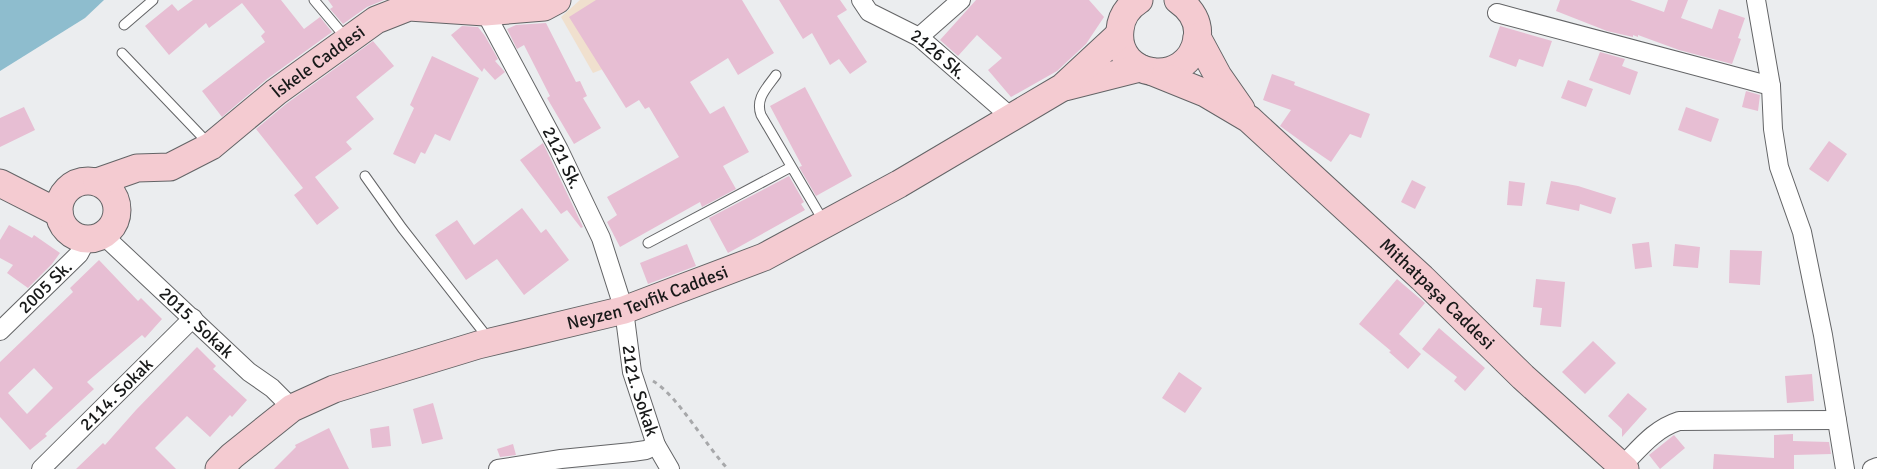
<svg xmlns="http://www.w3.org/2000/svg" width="1877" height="469" font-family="Signika,sans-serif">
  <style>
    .education { fill: #f0e0ce }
    .water { fill: #8ebdce }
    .building { fill: #e7bed3; fill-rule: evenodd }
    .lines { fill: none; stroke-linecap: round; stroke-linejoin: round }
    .lane-casing { stroke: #636466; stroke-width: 11 }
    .street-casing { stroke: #636466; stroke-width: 20 }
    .secondary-casing { stroke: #636466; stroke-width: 29 }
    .path { stroke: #a7a8aa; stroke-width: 3; stroke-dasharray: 4.5 4.5; stroke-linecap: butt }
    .lane { stroke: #fff; stroke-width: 9 }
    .street { stroke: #fff; stroke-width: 18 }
    .secondary { stroke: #f4cbd1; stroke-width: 27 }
    .labels { text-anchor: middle; stroke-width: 4.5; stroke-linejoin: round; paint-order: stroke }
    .street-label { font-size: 18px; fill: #181919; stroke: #ebedef }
  </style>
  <rect width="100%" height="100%" fill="#ebedef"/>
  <path class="education" d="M 580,0 L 606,0 L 608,67 L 593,73 L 561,17 Z"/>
  <path class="water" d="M 0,0 L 104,0 L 85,18 L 0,71 Z"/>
  <path class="building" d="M 193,0 L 281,0 L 304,29 L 320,17 L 332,32 L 267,79 L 222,117 L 202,91 L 265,42 L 261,36 L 265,32 L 242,3 L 209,28 L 206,23 L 169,55 L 145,26 L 172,4 L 178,11 Z
    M 328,0 L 384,0 L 367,7 L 343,24 L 330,9 L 333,7 Z
    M 596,0 L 742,0 L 774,53 L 738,75 L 728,58 L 690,82 L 710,114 L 724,106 L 749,152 L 723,166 L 736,189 L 702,207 L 700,202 L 620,247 L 607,222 L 617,215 L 607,197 L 679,157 L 649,107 L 645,109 L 639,100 L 626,108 L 569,17 Z
    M 779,0 L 840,0 L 847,10 L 837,16 L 867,62 L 850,74 L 839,59 L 830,65 L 812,33 L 803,39 Z
    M 976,0 L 1089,0 L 1104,17 L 1086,44 L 1057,71 L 1011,97 L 988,70 L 1002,58 L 977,35 L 958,56 L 940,40 Z
    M 1560,0 L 1630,0 L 1664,12 L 1668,0 L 1688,0 L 1681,18 L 1712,29 L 1719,9 L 1745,18 L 1738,38 L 1741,39 L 1732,64 L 1679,50 L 1638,35 L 1638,37 L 1633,35 L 1633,37 L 1607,31 L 1556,11 Z
    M 546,23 L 576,82 L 580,81 L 587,96 L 583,98 L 601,128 L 574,144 L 547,98 L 550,96 L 524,45 L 517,49 L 507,29 L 516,25 Z
    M 462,26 L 478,27 L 485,36 L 498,59 L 495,61 L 505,72 L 495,80 L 484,68 L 482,72 L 451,35 Z
    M 1500,26 L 1552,41 L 1543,67 L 1519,59 L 1516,67 L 1489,57 Z
    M 373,41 L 394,66 L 356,97 L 374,119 L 346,142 L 352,149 L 315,177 L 339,208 L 317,225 L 294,195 L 303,188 L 256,129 L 286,104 Z
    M 1600,52 L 1625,59 L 1622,66 L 1638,72 L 1630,95 L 1589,80 Z
    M 432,56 L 479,78 L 450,141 L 435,134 L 425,154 L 421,152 L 415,164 L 393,154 L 414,108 L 410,105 Z
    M 1272,74 L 1295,82 L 1294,85 L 1370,114 L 1361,138 L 1350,134 L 1331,162 L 1309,147 L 1280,126 L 1291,110 L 1263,100 Z
    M 1568,80 L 1593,89 L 1586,107 L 1561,98 Z
    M 805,87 L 852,176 L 816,196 L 799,167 L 802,166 L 770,106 Z
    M 1746,91 L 1760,95 L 1758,111 L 1742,107 Z
    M 24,107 L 35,130 L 0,147 L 0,118 Z
    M 1686,107 L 1719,119 L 1711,142 L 1678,130 Z
    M 1829,141 L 1847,154 L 1828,182 L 1809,169 Z
    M 543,143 L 583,227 L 581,228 L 567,210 L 561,214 L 520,160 Z
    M 789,176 L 804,202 L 801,204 L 805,210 L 728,253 L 709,218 Z
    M 1412,180 L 1426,187 L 1415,209 L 1401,202 Z
    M 1509,181 L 1525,183 L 1522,206 L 1507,205 Z
    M 1551,181 L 1578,186 L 1616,198 L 1611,214 L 1580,204 L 1579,211 L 1546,204 Z
    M 522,208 L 541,233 L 546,229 L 569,260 L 524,295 L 497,259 L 466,280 L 435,235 L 457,220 L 474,245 Z
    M 9,225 L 32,238 L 34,235 L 60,253 L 52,264 L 28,288 L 7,273 L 13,265 L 0,258 L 0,240 Z
    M 1649,242 L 1652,267 L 1635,269 L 1632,244 Z
    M 687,244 L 696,266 L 648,284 L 640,263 Z
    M 1675,244 L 1700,247 L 1698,268 L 1673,266 Z
    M 1730,250 L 1762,251 L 1760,285 L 1729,283 Z
    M 99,260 L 138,301 L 141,298 L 162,319 L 145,338 L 142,335 L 87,382 L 94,389 L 45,434 L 47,436 L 30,450 L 0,417 L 0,362 L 73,292 L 70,288 ZM 34,368 L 53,388 L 27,414 L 8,393 Z
    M 1397,279 L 1425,303 L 1399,334 L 1421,354 L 1408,369 L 1389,352 L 1391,351 L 1359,324 Z
    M 1536,279 L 1565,282 L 1561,327 L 1540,325 L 1542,308 L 1533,307 Z
    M 1439,328 L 1485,368 L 1465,391 L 1454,381 L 1457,377 L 1422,349 Z
    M 1593,341 L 1616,363 L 1585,394 L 1562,372 Z
    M 197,347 L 216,366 L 213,369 L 247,400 L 232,417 L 230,415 L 210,437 L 187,416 L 155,448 L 176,469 L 76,469 L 103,443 L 105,445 L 136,410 Z
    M 1179,372 L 1202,388 L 1185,413 L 1162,398 Z
    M 1812,374 L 1814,401 L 1787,403 L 1785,376 Z
    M 1628,393 L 1647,409 L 1622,437 L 1622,429 L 1608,416 Z
    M 433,403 L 443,439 L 422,444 L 413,409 Z
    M 389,426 L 391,446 L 372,448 L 370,429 Z
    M 329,428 L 349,469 L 274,469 L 296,447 L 295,445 Z
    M 1793,434 L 1793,441 L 1829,442 L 1831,454 L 1794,455 L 1794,469 L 1713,469 L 1714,454 L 1774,458 L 1774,435 Z
    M 1674,435 L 1685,448 L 1660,469 L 1649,455 Z
    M 513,444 L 516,455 L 500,457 L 497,449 Z"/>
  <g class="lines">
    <defs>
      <path id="lane" d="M 314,0 L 346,38
        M 124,25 L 153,0
        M 122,53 L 209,144
        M 776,75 C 767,88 755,98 761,115 L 824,222
        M 365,176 L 402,228 L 488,338
        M 648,243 L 791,167"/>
      <g id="street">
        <path id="s1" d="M 861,0 L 869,12 L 919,37 L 1011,117"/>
        <path d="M 1756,0 L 1771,86 L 1773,129 L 1779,167 L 1802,232 L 1823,335 L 1845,469"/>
        <path id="s2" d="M 485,12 L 559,150 L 601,238 L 624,310 L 632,372 L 656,445 L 670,469"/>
        <path d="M 1497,13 L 1771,86"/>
        <path d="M 919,37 L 961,0"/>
        <path id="s3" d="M 103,235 L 249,372 L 272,388 L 292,408"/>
        <path id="s4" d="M 0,331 L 79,254 L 87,239"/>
        <path d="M 1622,466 C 1640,448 1654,429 1679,421 L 1837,420"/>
        <path id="s5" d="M 41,469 L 193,318"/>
        <path d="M 498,469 L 561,459 L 632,452 L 646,450 L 656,445"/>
        <path d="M 1872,469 L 1877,467"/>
      </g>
      <g id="secondary">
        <path d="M 1139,0 C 1128,7 1121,17 1120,30 C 1114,79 1188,89 1197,39 C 1200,23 1191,9 1178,0"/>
        <path d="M 1197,37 L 1218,76 L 1241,109"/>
        <path id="s6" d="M 1153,72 L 1205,93 L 1249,119 L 1422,278 L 1523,377 L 1625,469"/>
        <path d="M 1065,87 L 1140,68"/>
        <circle cx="88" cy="210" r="29"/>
        <path id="s7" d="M 97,182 L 137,168 L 170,167 L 211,146 L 276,92 L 376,20 L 409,7 L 485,12 L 544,7 L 557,0"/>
        <path d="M 0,183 L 59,213"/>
        <path id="s8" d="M 219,469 L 232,456 L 292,408 L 334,389 L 478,345 L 624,310 L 764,257 L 899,184 L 1063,87 L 1119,35"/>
      </g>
    </defs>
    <use href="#lane" class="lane-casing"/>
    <use href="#street" class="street-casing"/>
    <use href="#secondary" class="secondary-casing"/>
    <path class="path" d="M 653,381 C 679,397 705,445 728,469"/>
    <use href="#lane" class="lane"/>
    <use href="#street" class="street"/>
    <use href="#secondary" class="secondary"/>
  </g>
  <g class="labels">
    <g class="street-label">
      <text dy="6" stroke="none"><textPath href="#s1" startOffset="96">2126 Sk.</textPath></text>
      <text dy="6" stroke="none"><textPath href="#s7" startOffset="258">İskele Caddesi</textPath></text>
      <text dy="6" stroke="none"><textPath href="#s2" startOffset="165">2121 Sk.</textPath></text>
      <text dy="6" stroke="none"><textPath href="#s4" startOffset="63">2005 Sk.</textPath></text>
      <text dy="6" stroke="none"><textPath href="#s6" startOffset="364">Mithatpaşa Caddesi</textPath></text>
      <text dy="6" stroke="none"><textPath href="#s8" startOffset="468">Neyzen Tevfik Caddesi</textPath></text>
      <text dy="6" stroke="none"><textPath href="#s3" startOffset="128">2015. Sokak</textPath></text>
      <text dy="6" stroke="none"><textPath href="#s2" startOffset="412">2121. Sokak</textPath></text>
      <text dy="6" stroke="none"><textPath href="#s5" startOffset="106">2114. Sokak</textPath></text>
    </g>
  </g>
</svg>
